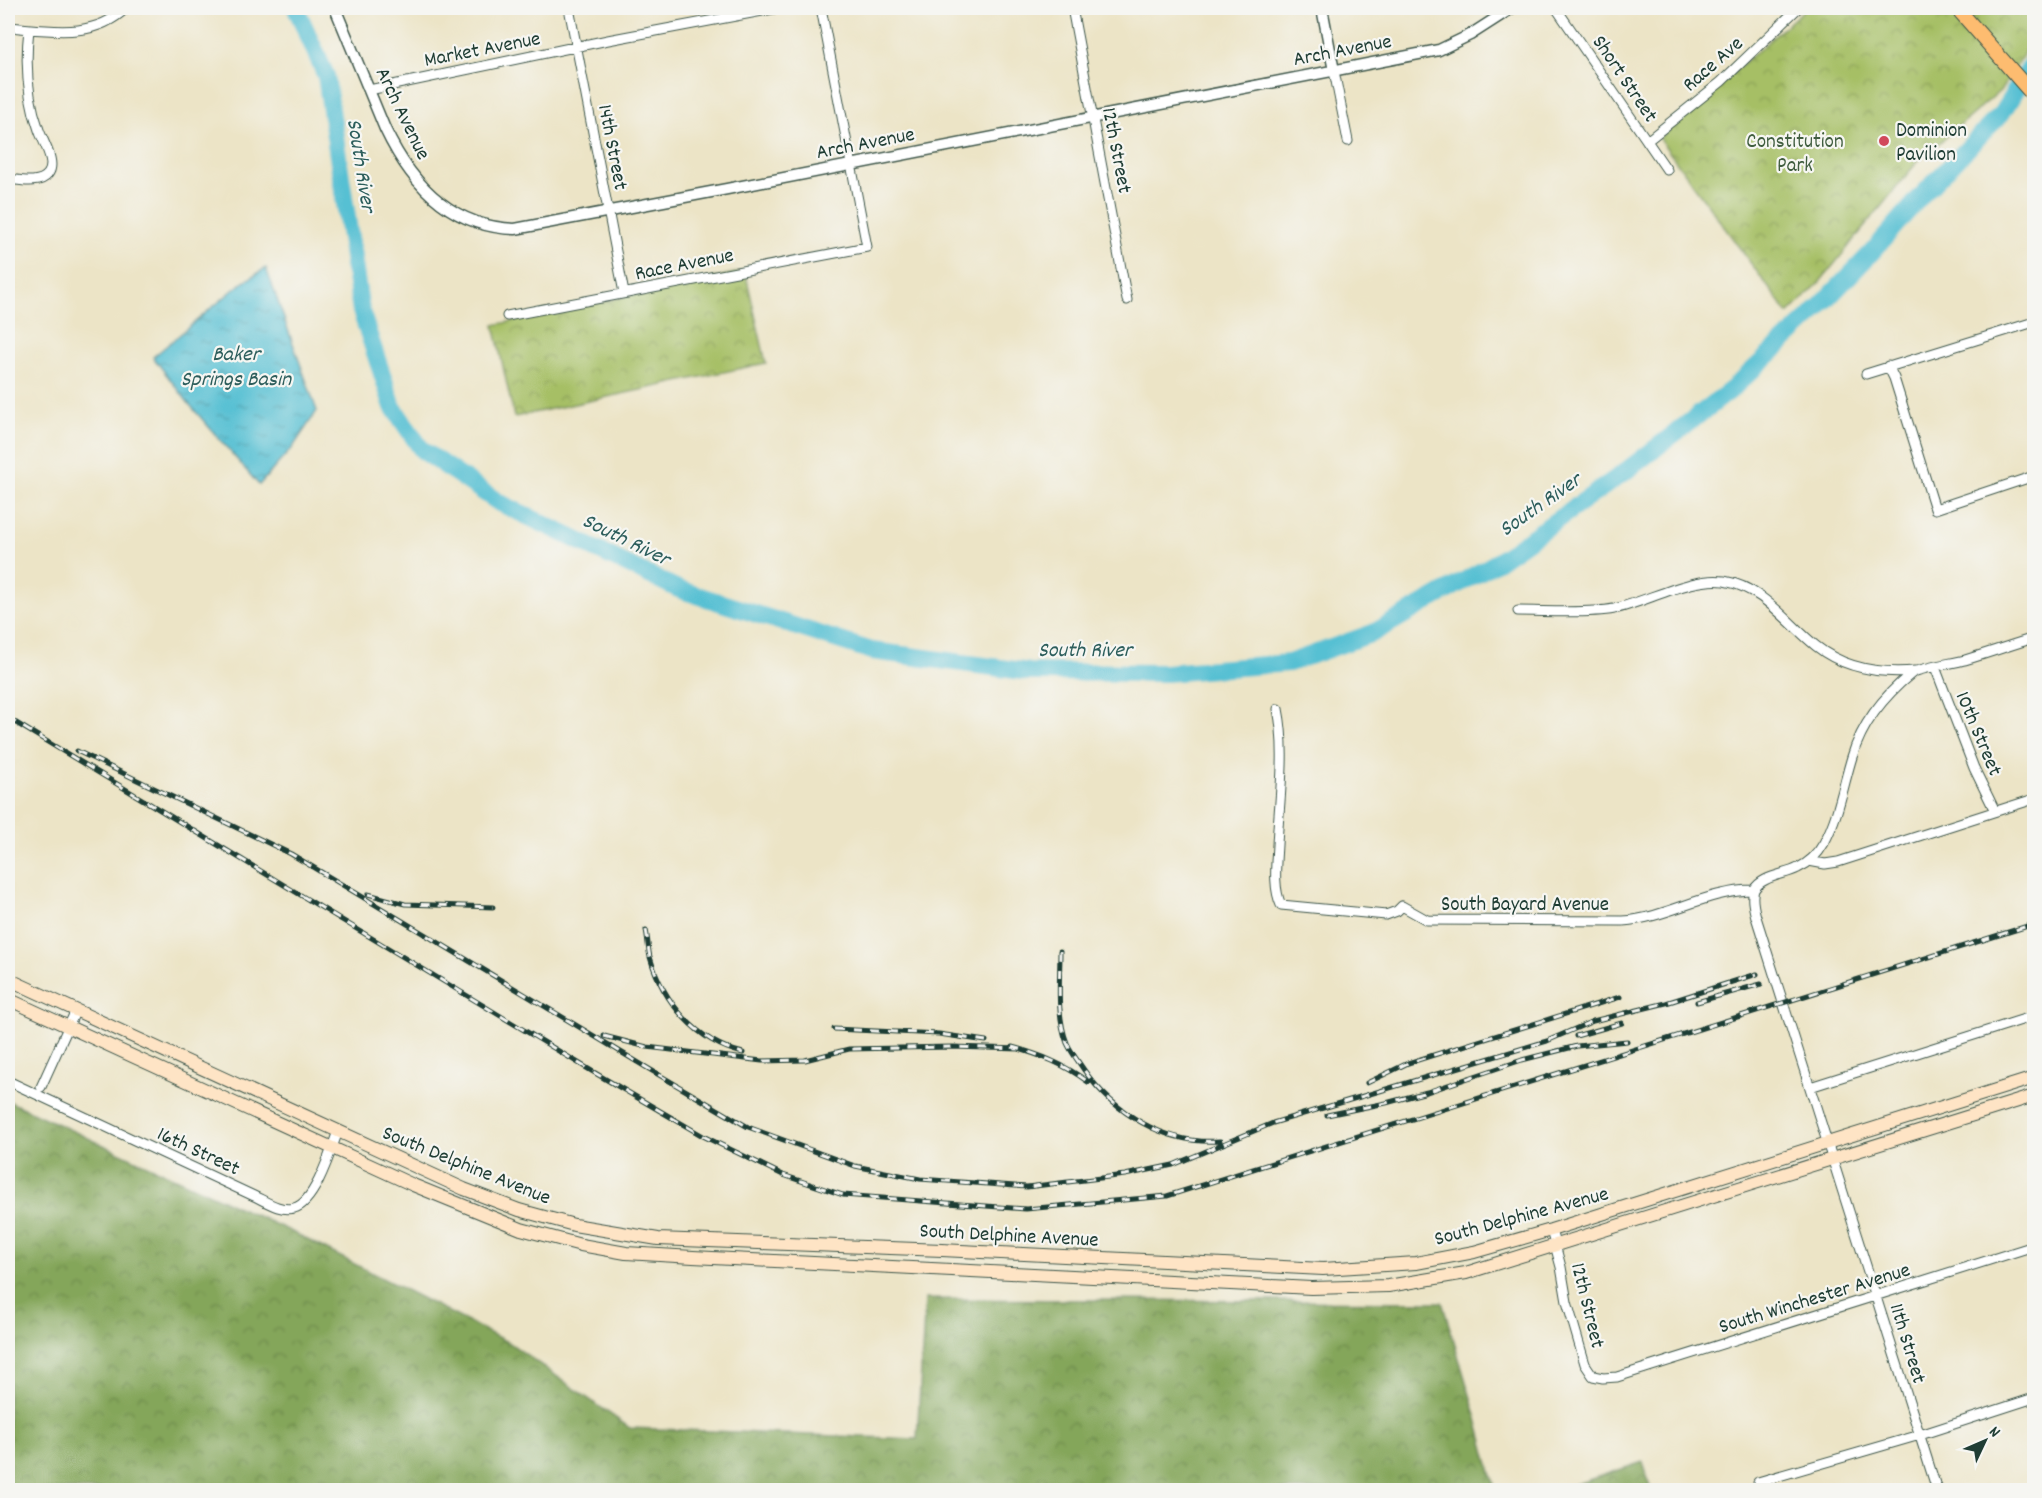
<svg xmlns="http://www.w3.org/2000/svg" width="2042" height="1498" font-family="Dekko,sans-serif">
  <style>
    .forest { fill: url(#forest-crowns); stroke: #527247; stroke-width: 1.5 }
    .park { fill: url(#park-crowns); stroke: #627e4c; stroke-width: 1.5 }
    .water { fill: url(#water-ripples); stroke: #3b7e84; stroke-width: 1.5 }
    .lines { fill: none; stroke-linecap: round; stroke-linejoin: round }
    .river { stroke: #57c0d3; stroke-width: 18 }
    .minor-casing { stroke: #3e564a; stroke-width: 11 }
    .tertiary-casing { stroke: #3e564a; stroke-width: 13 }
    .secondary-casing { stroke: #3e564a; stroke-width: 14 }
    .primary-casing { stroke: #3e564a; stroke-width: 16 }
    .minor { stroke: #fff; stroke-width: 9 }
    .tertiary { stroke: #fff; stroke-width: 10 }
    .secondary { stroke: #fee4c5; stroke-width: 12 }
    .primary { stroke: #fdbc6f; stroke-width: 14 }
    .rail-casing { stroke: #1f3d34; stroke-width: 5 }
    .rail { stroke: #f6f6f2; stroke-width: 3; stroke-dasharray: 9; stroke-linecap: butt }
    .poi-dot { fill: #d1495b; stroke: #f6f6f2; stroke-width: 2 }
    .labels { text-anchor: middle; stroke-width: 4.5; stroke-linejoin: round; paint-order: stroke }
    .street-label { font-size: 21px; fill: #1f3d34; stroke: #f6f6f2 }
    .poi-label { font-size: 21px; fill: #1f3d34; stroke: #f6f6f2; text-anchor: start }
    .park-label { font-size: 21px; fill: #415e40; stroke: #f6f6f2 }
    .water-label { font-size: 22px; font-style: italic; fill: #2d5e5c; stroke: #f6f6f2 }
  </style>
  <defs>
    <pattern id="forest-crowns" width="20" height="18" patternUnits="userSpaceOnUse" patternTransform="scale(1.5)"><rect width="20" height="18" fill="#84a65a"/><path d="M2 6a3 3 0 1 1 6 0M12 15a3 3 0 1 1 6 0" fill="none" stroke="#6b884b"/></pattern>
    <pattern id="park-crowns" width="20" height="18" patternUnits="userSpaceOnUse" patternTransform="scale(1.5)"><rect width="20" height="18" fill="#a6bf65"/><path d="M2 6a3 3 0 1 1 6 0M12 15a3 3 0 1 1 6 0" fill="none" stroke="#879c54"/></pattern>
    <pattern id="water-ripples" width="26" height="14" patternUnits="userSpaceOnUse" patternTransform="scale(1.5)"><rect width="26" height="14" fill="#57c0d3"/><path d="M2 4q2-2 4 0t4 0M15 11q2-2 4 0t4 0" fill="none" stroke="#479dac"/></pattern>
  </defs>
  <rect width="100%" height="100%" fill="#f6f6f2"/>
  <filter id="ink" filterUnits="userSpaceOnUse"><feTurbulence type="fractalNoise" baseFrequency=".0167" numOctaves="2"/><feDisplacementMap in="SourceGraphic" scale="12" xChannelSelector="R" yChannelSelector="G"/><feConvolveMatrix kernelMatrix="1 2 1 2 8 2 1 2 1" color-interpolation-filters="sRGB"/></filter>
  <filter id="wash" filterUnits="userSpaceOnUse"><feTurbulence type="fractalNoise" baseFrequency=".008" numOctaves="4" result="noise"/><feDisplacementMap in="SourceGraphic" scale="24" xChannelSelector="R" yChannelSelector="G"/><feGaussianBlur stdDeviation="1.35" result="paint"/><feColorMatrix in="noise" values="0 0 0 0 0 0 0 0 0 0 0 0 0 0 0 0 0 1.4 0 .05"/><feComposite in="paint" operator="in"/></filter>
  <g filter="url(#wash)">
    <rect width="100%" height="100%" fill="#ece4c6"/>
    <path class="forest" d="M 8,1101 L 290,1231 L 511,1344 L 630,1428 L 917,1439 L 925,1299 L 1442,1302 L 1476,1415 L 1494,1484 L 1491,1490 L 8,1490 Z
      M 1643,1462 L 1651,1490 L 1558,1490 Z"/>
    <path class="park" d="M 1806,8 L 2034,8 L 2034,33 L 2021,59 L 2001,90 L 1918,161 L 1819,283 L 1788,314 L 1659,138 Z
      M 745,271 L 766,363 L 514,417 L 494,325 Z"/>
    <path class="water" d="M 266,268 L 317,411 L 293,447 L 259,485 L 190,405 L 153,357 L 239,285 Z"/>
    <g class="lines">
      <path class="river" d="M 296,8 L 326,76 L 361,311 L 393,407 L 422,450 L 498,502 L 678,589 L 872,651 L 1030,672 L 1166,673 L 1289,663 L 1373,633 L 1497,562 L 1622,474 L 1731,390 L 1809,318 L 1873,251 L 1921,196 L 2001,114 L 2034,61"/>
    </g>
  </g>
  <g filter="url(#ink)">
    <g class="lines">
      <defs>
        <path id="minor" d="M 569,8 L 624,293
          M 1072,8 L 1127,300
          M 1556,8 L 1667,170
          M 8,27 C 49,30 93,40 126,8
          M 1334,71 L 1348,141
          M 369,90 L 608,40 L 778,8
          M 1647,141 L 1721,82 L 1798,8
          M 8,179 C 19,180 40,185 48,174 C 57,163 43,142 39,130 C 27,97 25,63 29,29
          M 507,316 L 867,247 L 821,8
          M 1888,366 L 1894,378 L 1935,509 L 2034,476
          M 1866,374 L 2034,322
          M 1518,611 C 1546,611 1588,614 1614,609 C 1646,602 1693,576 1724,581 C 1764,588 1786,622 1816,646 C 1845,669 1879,674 1915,671
          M 1935,667 L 1974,768 L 1995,811
          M 1278,709 C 1287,752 1279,801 1277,845 C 1276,864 1273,888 1281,905 L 1386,915 L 1397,911 L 1402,906 L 1427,920 L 1623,921 C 1668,918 1707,890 1754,890
          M 1809,861 L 1825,864 L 1838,862 L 2034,799
          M 8,1081 L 254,1196 C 265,1201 281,1212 294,1208 C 315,1203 331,1150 338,1131
          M 41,1087 L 76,1010
          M 1810,1087 L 2034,1016
          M 1551,1230 L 1561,1267 L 1567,1302 L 1585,1364 L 1593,1376 L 1603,1378 L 1617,1377 L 2034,1246
          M 1758,1482 L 1920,1435 L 2034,1398
          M 1937,1490 L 1756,917 C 1754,909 1751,898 1754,890 C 1761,876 1785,875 1798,868 C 1809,863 1818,854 1824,843 C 1839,815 1843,786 1852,757 C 1862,723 1885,695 1912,673 C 1919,668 1954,663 1965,660 C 1988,653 2011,645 2034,638"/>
        <path id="tertiary" d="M 335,8 L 385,129 C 411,184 451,227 515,229 L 727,189 L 1439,50 L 1470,35 L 1512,8
          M 1322,8 L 1334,71"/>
        <path id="secondary" d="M 8,979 L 464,1189 L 519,1210 L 574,1225 L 658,1239 L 942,1250 L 1323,1269 L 1416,1263 L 1474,1252 L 1551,1230 L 2034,1078
          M 8,999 L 413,1185 L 521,1229 L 581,1245 L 626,1253 L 693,1257 L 1311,1288 L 1388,1286 L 1466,1273 L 2034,1096"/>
        <path id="primary" d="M 1957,8 L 2034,96"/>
      </defs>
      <use href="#minor" class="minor-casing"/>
      <use href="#tertiary" class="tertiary-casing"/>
      <use href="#secondary" class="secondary-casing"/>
      <use href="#primary" class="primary-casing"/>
      <use href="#minor" class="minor"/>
      <use href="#tertiary" class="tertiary"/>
      <use href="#secondary" class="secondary"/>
      <use href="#primary" class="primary"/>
      <defs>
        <path id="rail" d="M 8,718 L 590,1070 L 703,1136 L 783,1175 L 843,1195 L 1026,1209 L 1167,1196 L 2034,924
          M 77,751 L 291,854 L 649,1069 L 748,1127 L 855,1166 L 920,1179 L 1027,1187 L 1125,1175 L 1173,1165 L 1273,1123 L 1547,1041 L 1593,1021 L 1666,1003 L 1757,974
          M 368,894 L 405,904 L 493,907
          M 646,930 C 648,939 648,949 650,957 C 663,1002 697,1042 743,1053
          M 1060,951 C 1060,981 1056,1015 1067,1043 C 1071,1052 1078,1061 1084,1070 C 1114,1113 1165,1145 1220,1141
          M 1697,1002 L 1761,984
          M 834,1029 L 939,1034 L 986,1041
          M 604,1036 L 647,1047 L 762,1061 L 805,1060 L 849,1049 L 952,1047 L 1020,1049
          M 1576,1036 L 1622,1023
          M 1012,1047 C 1041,1055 1064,1064 1088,1082
          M 1367,1083 L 1408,1063 L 1620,997
          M 1327,1115 L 1386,1103 L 1427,1092 L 1522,1060 L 1577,1046 L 1627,1041"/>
      </defs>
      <use href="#rail" class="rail-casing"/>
      <use href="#rail" class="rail"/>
    </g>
  </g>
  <circle class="poi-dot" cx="1884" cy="141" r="6"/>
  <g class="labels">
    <g class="street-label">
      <text transform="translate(482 48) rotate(-11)" y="7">Market Avenue</text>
      <text transform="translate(1342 49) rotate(-11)" y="7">Arch Avenue</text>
      <text transform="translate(1712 63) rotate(-41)" y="7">Race Ave</text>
      <text transform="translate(1626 78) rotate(56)" y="7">Short Street</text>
      <text transform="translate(404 113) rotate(64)" y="7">Arch Avenue</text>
      <text transform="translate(865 142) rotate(-11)" y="7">Arch Avenue</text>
      <text transform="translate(614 147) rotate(79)" y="7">14th Street</text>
      <text transform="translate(1118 150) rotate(79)" y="7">12th Street</text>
      <text transform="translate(684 263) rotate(-11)" y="7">Race Avenue</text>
      <text transform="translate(1980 733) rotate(67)" y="7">10th Street</text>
      <text x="1525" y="910">South Bayard Avenue</text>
      <text transform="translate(199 1150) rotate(25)" y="7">16th Street</text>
      <text transform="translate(467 1164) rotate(22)" y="7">South Delphine Avenue</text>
      <text transform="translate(1521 1215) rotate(-15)" y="7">South Delphine Avenue</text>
      <text transform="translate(1009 1234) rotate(3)" y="7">South Delphine Avenue</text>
      <text transform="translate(1814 1297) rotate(-17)" y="7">South Winchester Avenue</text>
      <text transform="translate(1589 1305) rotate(76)" y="7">12th Street</text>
      <text transform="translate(1909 1343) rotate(73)" y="7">11th Street</text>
    </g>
    <g class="poi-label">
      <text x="1896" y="136">Dominion<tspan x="1896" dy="24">Pavilion</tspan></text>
    </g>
    <g class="park-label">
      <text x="1795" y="147">Constitution<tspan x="1795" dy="24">Park</tspan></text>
    </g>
    <g class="water-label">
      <text transform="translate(363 165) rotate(81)" y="8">South River</text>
      <text x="236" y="360">Baker<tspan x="236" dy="25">Springs Basin</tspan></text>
      <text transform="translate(1539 503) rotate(-35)" y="8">South River</text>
      <text transform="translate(627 538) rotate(26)" y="8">South River</text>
      <text x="1085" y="656">South River</text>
    </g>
  </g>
  <rect width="2042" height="1498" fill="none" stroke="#f6f6f2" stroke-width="30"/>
  <g transform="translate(1985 1441) rotate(46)" stroke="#f6f6f2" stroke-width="4.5" paint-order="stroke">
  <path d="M0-4.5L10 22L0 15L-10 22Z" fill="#1f3d34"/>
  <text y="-9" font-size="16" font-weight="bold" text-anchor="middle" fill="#1f3d34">N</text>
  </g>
</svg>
